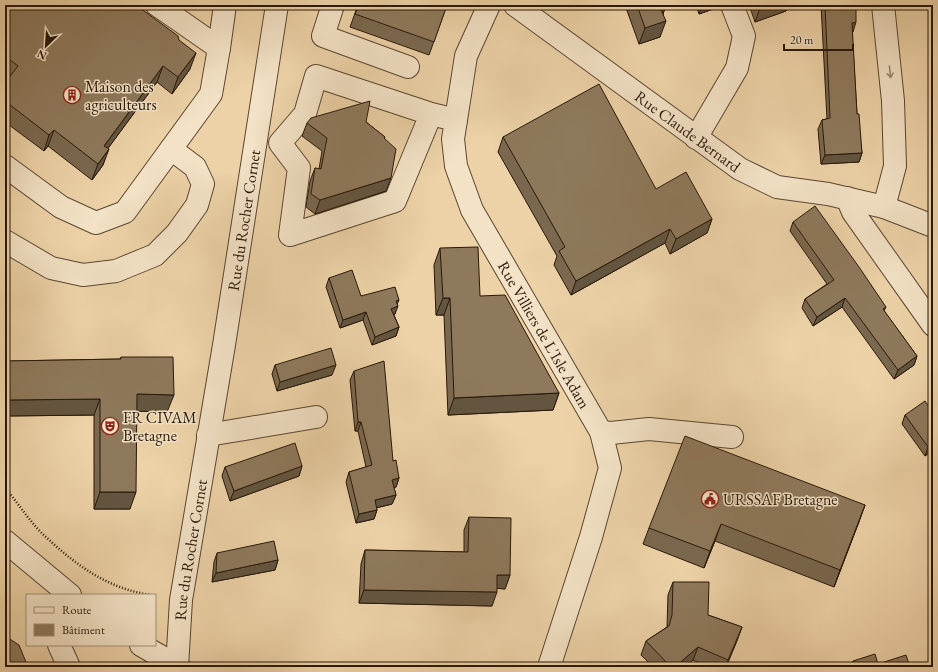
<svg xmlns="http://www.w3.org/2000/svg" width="938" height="672" font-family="'EB Garamond',serif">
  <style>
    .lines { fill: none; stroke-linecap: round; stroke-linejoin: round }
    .minor-casing { stroke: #594631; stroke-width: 24 }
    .path { stroke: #28180a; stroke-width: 2.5; stroke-dasharray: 1 2; stroke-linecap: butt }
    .minor { stroke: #f3e2c6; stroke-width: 22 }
    .wall { fill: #7a684f; stroke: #28180a }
    .shaded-wall { fill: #635540; stroke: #28180a }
    .building { fill: #8e795c; stroke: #28180a }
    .oneway { stroke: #988771 }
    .labels { text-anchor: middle; stroke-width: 3; stroke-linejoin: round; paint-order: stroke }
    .poi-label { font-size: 16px; fill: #28180a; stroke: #f3e2c6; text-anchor: start }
    .street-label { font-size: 16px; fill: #28180a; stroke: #f3e2c6 }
  </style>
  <rect width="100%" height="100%" fill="#edd2a7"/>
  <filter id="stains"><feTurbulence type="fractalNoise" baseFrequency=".005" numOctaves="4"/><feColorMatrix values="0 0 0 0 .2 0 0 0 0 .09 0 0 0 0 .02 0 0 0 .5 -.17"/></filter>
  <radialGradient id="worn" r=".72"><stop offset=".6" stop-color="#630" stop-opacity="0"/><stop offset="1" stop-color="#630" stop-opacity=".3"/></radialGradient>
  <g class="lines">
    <defs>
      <g id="minor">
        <path d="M 333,5 L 323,36 L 408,67"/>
        <path id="s1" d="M 489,5 L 466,56 L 453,139 L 456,166 L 472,210 L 601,432 L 610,468 L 591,537 L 549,667"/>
        <path id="s2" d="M 515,5 L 740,169 L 777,187 L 828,194 L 884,207 L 933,226"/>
        <path d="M 883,5 L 893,101 L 895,166 L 884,207"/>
        <path d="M 219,48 L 225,5"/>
        <path d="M 431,114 L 316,76 L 305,114 L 280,143 L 299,168 L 290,235 L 395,201 L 431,114 L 456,120"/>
        <path d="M 696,138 L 737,68 L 744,36 L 732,5"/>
        <path d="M 5,166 L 61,207 L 96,223 L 125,212 L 211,94 L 219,48 L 157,5"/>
        <path d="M 847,198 L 853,212 L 933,325"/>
        <path d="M 5,241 L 51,268 L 83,275 L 116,271 L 155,255 L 177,233 L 197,205 L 203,184 L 195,167 L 171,149"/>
        <path d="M 601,432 L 611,433 L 649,429 L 732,437"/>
        <path d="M 208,435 L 316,417"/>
        <path d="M 5,541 L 70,595"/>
        <path d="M 59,645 L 69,667"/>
        <path d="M 141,645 L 179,667"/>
        <path id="s3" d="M 177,667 L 181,600 L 224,345 L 277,5"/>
      </g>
    </defs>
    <use href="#minor" class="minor-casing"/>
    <path class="path" d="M 5,488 C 19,504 31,524 47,538 C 77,566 109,589 151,595"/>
    <use href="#minor" class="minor"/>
  </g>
  <path class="wall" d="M 5,5 L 179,40 L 190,69 L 172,94 L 157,82 L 108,148 L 103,165 L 92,180 L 48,146 L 44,151 L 5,122 L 5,83 L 8,79 L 5,77 Z
    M 358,5 L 447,5 L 429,55 L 350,27 Z
    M 625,5 L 664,5 L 665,8 L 663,14 L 660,37 L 639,44 Z
    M 696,5 L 717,5 L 716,8 L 699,14 Z
    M 749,5 L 788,5 L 786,11 L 755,22 Z
    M 821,5 L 856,5 L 852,32 L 857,114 L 862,153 L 859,162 L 821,164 L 818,129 L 822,120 L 827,119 Z
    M 366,122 L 385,137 L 384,139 L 386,191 L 315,214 L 306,207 L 310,181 L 315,168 L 319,169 L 322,151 L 302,136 L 307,123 Z
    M 503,137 L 656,189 L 712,219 L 707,233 L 670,254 L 665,243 L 571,295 L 554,265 L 557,256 L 498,152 Z
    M 933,145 L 933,175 L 932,175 L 931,150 Z
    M 793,222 L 886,307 L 884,311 L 917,356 L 914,365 L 894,379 L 842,307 L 813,326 L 802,308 L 805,299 L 827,284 L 790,231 Z
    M 440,248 L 480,296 L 559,393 L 553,410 L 448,415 L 444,315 L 436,315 L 434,265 Z
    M 329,278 L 361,296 L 397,304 L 395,314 L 394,315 L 399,327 L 396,336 L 372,345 L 363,320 L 340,328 L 326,287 Z
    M 121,357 L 167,412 L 136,411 L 130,509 L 94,509 L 94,415 L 5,416 L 5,367 L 7,361 L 120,359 Z
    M 275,365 L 332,375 L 277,391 L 272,374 Z
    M 354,371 L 393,461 L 399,478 L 396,487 L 394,488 L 396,495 L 392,504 L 376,508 L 377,510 L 374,519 L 356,523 L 346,482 L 349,472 L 366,467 L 358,431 L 355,431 L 350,380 Z
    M 905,415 L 933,450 L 925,456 L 902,424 Z
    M 302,466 L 299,476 L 230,501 L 222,476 L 225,467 Z
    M 865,505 L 834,587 L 715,541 L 704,568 L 643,544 L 649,528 Z
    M 469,517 L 510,575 L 505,589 L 497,588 L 492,606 L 359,603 L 361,564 L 365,550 L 464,552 L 464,530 Z
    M 217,553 L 278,560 L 275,570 L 212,582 L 214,562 Z
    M 673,582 L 708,615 L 742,627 L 726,667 L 709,667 L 693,660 L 685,667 L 653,667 L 641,655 L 646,641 L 667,627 L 668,595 Z
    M 853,661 L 878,664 L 910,667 L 850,667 Z"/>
  <path class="shaded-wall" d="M 558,5 L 570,5 L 568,6 L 557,7 Z
    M 713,5 L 717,5 L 716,8 L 699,14 L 701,9 Z
    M 761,5 L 788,5 L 786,11 L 755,22 Z
    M 665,8 L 660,23 L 666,21 L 660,37 L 639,44 L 645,28 L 661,10 Z
    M 856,22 L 853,32 L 849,32 L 852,23 Z
    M 196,53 L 190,69 L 172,94 L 178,77 Z
    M 163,66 L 157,82 L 98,162 L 104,146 Z
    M 54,130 L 48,146 L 44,151 L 49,135 Z
    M 109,149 L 103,165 L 92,180 L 98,164 Z
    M 862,153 L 859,162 L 821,164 L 825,155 Z
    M 391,178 L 386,191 L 315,214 L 320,200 Z
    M 712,219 L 707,233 L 670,254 L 676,239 Z
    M 670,229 L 665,243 L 571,295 L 576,281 Z
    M 443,298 L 450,298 L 444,315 L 436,315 Z
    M 845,298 L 842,307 L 813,326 L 817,317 Z
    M 399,300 L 396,307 L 398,306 L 395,314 L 388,317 L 391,309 L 396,301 Z
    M 366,312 L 363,320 L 340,328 L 343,320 Z
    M 399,327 L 396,336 L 372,345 L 375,337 Z
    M 917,356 L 914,365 L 894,379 L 898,370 Z
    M 336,365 L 332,375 L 277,391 L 280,382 Z
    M 559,393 L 553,410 L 448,415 L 454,398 Z
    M 137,394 L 174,395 L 167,412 L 130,411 Z
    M 100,399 L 94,415 L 5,416 L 5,409 L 8,400 Z
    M 358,422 L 361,422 L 358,431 L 355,431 Z
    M 933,443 L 933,450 L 925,456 L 928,447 Z
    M 302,466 L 299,476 L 230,501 L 234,491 Z
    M 399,478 L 396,487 L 389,489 L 392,480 Z
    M 100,492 L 136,492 L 130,509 L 94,509 Z
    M 396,495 L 392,504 L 371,509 L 375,500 Z
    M 865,505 L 859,522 L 834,587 L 840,570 Z
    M 377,510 L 374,519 L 356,523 L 359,514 Z
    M 721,524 L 715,541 L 704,568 L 710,551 Z
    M 278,560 L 275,570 L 212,582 L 216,573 Z
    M 497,575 L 510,575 L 505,589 L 492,588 Z
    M 364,590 L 497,592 L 492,606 L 359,603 Z
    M 742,627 L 737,641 L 726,667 L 728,660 Z
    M 698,647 L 693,660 L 685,667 L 675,667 Z"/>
  <path class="building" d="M 5,5 L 136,5 L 178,36 L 179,40 L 196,53 L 178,77 L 163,66 L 104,146 L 109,149 L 98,164 L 54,130 L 49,135 L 5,101 L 5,83 L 18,66 L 5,56 Z
    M 359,5 L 447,5 L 434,42 L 355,14 Z
    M 637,5 L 664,5 L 665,8 L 661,10 L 666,21 L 645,28 Z
    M 699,5 L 713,5 L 701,9 Z
    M 825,5 L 856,5 L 856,22 L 852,23 L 857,114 L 859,114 L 862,153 L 825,155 L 822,120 L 830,118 Z
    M 599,84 L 656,189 L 686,172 L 712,219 L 676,239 L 670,229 L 576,281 L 559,251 L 565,247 L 503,137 Z
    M 370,101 L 366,122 L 385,137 L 384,138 L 396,149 L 391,178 L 320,200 L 311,194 L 315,168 L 321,169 L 327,138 L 307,123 L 311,118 Z
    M 815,206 L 859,267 L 886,307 L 883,309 L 917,356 L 898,370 L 845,298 L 817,317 L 805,299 L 834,280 L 793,222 Z
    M 478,247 L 480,296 L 505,295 L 559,393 L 454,398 L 450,298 L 443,298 L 440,248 Z
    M 352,270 L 361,296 L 395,287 L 399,300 L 396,301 L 398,306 L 391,309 L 399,327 L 375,337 L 366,312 L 343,320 L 329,278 Z
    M 331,348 L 336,365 L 280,382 L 275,365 Z
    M 121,357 L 173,357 L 174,395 L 137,394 L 136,492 L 100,492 L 100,399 L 8,400 L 7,361 L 121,359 Z
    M 384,361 L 393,461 L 396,460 L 399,478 L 392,480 L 396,495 L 375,500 L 377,510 L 359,514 L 349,472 L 372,465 L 361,422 L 358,422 L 354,371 Z
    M 925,401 L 931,410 L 933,409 L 933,443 L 928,447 L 905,415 Z
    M 685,436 L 865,505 L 840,570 L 721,524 L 710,551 L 649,528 Z
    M 295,443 L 302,466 L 234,491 L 225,467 Z
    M 469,517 L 511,518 L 510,575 L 497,575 L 497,592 L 364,590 L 365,550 L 468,552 Z
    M 274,541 L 278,560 L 216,573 L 217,553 Z
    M 673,582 L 709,582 L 708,615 L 742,627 L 728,660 L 698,647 L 675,667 L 671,667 L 646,641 L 669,626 L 672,615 Z
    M 5,636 L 19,645 L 28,667 L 5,667 Z
    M 875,654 L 878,664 L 906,655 L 910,667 L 855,667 L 853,661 Z"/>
  <defs><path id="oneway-shaft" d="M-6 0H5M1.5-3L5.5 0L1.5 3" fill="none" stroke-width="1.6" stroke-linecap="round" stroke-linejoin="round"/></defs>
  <use class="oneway" href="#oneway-shaft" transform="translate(890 72) rotate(84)"/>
  <defs>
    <symbol id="building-ring" viewBox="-11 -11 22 22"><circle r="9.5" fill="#f3e2c6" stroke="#8f2418" stroke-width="1.5"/><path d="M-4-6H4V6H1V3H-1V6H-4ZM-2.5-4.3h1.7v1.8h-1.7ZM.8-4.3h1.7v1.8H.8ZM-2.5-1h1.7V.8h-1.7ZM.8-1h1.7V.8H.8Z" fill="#8f2418"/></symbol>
    <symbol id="theatre-ring" viewBox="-11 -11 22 22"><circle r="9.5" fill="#f3e2c6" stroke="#8f2418" stroke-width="1.5"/><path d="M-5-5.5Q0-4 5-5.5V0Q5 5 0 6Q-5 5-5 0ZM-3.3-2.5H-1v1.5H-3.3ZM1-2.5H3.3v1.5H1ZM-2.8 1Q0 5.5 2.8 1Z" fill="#8f2418"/></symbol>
    <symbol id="civic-ring" viewBox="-11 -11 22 22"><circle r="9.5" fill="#f3e2c6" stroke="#8f2418" stroke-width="1.5"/><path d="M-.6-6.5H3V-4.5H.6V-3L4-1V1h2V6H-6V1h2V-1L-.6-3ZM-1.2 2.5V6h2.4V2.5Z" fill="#8f2418"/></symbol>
  </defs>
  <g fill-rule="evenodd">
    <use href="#building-ring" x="62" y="85" width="20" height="20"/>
    <use href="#theatre-ring" x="100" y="416" width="20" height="20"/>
    <use href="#civic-ring" x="700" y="489" width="20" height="20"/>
  </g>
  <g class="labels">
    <g class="poi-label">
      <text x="85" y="92">Maison des<tspan x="85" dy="18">agriculteurs</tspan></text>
      <text x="123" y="423">FR CIVAM<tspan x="123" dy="18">Bretagne</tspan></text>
      <text x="723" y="505">URSSAF Bretagne</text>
    </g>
    <g class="street-label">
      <text dy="6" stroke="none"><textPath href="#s2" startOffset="214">Rue Claude Bernard</textPath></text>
      <text dy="6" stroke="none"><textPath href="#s3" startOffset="452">Rue du Rocher Cornet</textPath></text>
      <text dy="6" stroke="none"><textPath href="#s1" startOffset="358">Rue Villiers de L'Isle Adam</textPath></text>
      <text dy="6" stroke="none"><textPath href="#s3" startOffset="118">Rue du Rocher Cornet</textPath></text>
    </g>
  </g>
  <rect width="938" height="672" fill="none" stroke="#edd2a7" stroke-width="20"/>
  <rect x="6" y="6" width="926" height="660" fill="none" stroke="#28180a" stroke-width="2"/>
  <rect x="10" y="10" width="918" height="652" fill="none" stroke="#28180a"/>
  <rect x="26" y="594" width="130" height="52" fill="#f3e2c6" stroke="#a2917b"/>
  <rect x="34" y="607" width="20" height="6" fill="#f3e2c6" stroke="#a2917b"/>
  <text x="62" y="614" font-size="12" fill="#28180a">Route</text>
  <rect x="34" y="624" width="20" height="12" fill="#8e795c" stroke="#a2917b"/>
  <text x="62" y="634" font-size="12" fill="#28180a">Bâtiment</text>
  <g transform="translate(46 46) rotate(205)" stroke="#f3e2c6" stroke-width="3" paint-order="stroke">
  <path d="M0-3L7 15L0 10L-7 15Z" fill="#28180a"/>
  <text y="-6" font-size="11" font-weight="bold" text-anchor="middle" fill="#28180a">N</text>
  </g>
  <path d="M784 44v6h69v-6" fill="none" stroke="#28180a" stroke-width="2"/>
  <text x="790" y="44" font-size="12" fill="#28180a" stroke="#f3e2c6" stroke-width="3" paint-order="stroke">20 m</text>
  <rect width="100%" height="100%" filter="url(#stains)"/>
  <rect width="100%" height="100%" fill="url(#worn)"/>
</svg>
